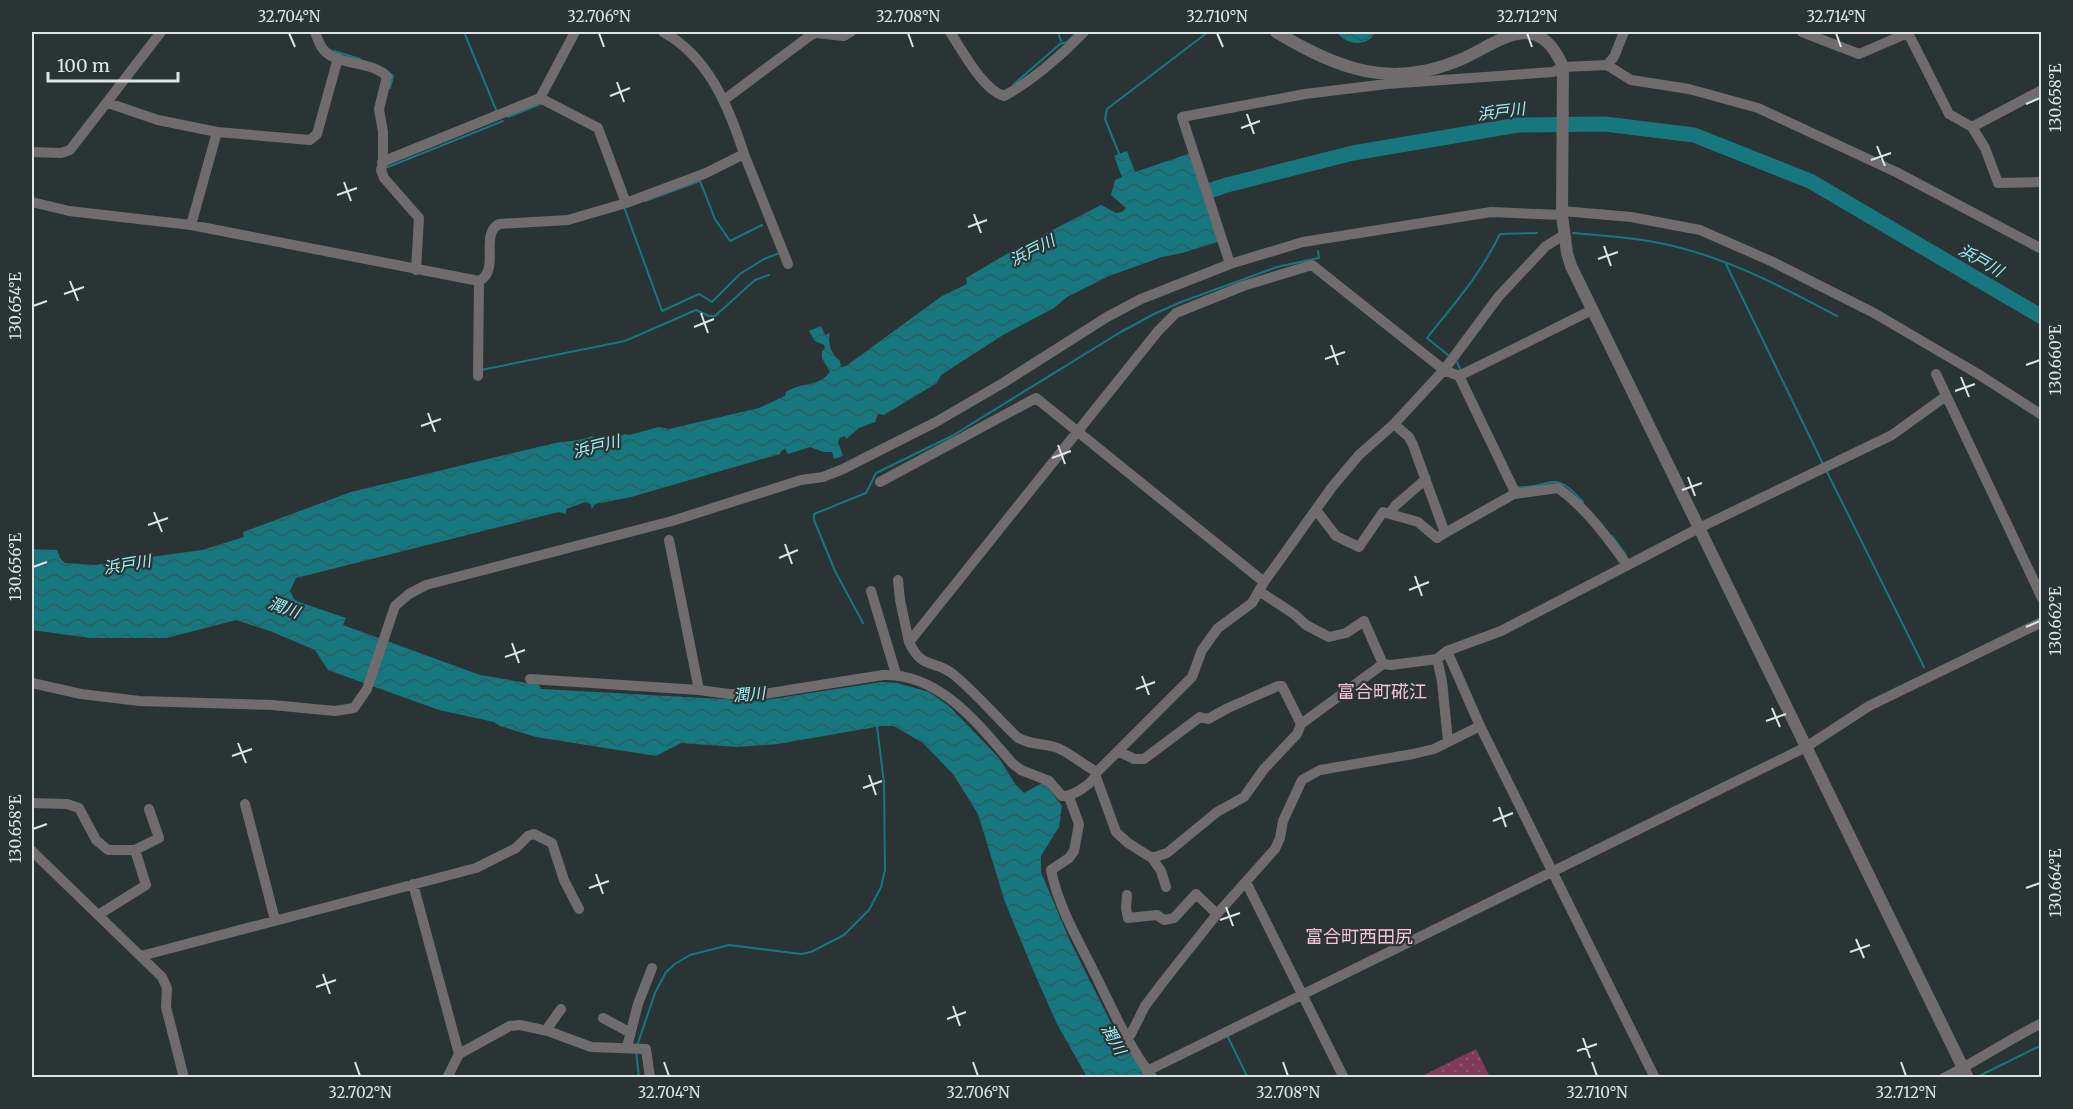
<svg xmlns="http://www.w3.org/2000/svg" width="2073" height="1109" font-family="Merriweather,'Noto Sans JP',serif">
  <style>
    .grass { fill: url(#grass-dots) }
    .water { fill: url(#water-waves) }
    .lines { fill: none; stroke-linecap: round; stroke-linejoin: round }
    .stream { stroke: #16787e; stroke-width: 2 }
    .river { stroke: #16787e; stroke-width: 15 }
    .minor { stroke: #706b6d; stroke-width: 10 }
    .tertiary { stroke: #706b6d; stroke-width: 12 }
    .ticks { fill: none; stroke: #dee4e4; stroke-width: 2 }
    .labels { text-anchor: middle; stroke-width: 4.5; stroke-linejoin: round; paint-order: stroke }
    .water-label { font-size: 16px; font-style: italic; fill: #a0f4f8; stroke: #2b3435 }
    .quarter-label { font-size: 18px; fill: #f6c4d5; stroke: #2b3435 }
    .neatline { fill: none; stroke: #dee4e4; stroke-width: 2 }
    .ticks-label { font-size: 15px; text-anchor: middle; fill: #dee4e4 }
  </style>
  <defs>
    <pattern id="grass-dots" width="8" height="8" patternUnits="userSpaceOnUse" patternTransform="scale(1.5)"><rect width="8" height="8" fill="#7f3b57"/><path d="M2 2h.1M6 6h.1" fill="none" stroke="#91576f" stroke-width="1.8" stroke-linecap="round"/></pattern>
    <pattern id="water-waves" width="16" height="10" patternUnits="userSpaceOnUse" patternTransform="scale(1.5)"><rect width="16" height="10" fill="#16787e"/><path d="M0 5q4-4 8 0t8 0" fill="none" stroke="#2c5e61"/></pattern>
  </defs>
  <rect width="100%" height="100%" fill="#2b3435"/>
  <path class="grass" d="M 1476,1049 L 1490,1077 L 1420,1077 Z"/>
  <path class="water" d="M 1337,32 L 1375,32 C 1368,48 1345,45 1337,32 Z
    M 1127,151 L 1135,172 L 1191,153 L 1221,241 L 1182,253 L 1162,257 L 1109,276 L 1067,297 L 1054,308 L 1003,335 L 941,375 L 937,383 L 884,415 L 878,414 L 875,422 L 859,428 L 846,439 L 845,436 L 840,438 L 838,442 L 843,456 L 834,459 L 832,452 L 824,452 L 810,447 L 788,454 L 785,449 L 781,451 L 780,454 L 631,497 L 595,504 L 592,509 L 590,504 L 585,502 L 566,509 L 566,514 L 559,512 L 296,578 L 290,591 L 294,599 L 299,602 L 346,618 L 343,625 L 480,675 L 539,685 L 541,689 L 759,701 L 882,682 L 897,683 L 929,692 L 949,706 L 999,758 L 1015,784 L 1024,793 L 1044,782 L 1062,806 L 1059,827 L 1041,856 L 1041,872 L 1070,941 L 1115,1031 L 1146,1077 L 1087,1077 L 1057,1024 L 1033,970 L 1005,902 L 978,814 L 953,774 L 923,743 L 894,726 L 881,726 L 778,744 L 737,747 L 681,743 L 656,756 L 536,737 L 500,726 L 494,722 L 439,710 L 328,670 L 315,650 L 270,631 L 236,620 L 167,638 L 90,638 L 32,630 L 32,549 L 57,550 L 60,558 L 65,563 L 95,565 L 119,562 L 132,555 L 151,557 L 202,550 L 244,537 L 243,532 L 351,492 L 555,443 C 568,441 579,441 592,436 L 601,442 L 625,434 L 629,435 L 659,427 L 669,429 L 759,408 L 785,396 L 786,392 C 801,382 819,387 830,372 L 822,358 L 822,351 L 825,348 L 824,345 L 815,341 L 809,331 L 821,326 L 825,335 L 830,333 C 827,343 832,356 840,361 L 841,367 L 846,366 L 942,296 L 967,284 L 966,278 L 1010,252 L 1101,205 L 1116,213 L 1122,212 L 1126,208 L 1111,195 L 1115,180 L 1122,177 L 1114,156 Z"/>
  <g class="lines">
    <path class="stream" d="M 464,32 L 497,112
      M 1058,32 L 1061,41
      M 334,51 L 360,59
      M 385,69 L 393,76 L 390,88
      M 1013,85 L 1060,44 L 1067,42 L 1077,32
      M 508,117 L 543,103
      M 1120,156 L 1105,119 L 1107,109 L 1208,32
      M 388,167 L 503,121
      M 645,201 L 700,181 L 715,219 L 730,241 L 762,225
      M 624,207 L 662,311 L 699,294 L 712,302 L 740,274 L 764,259 L 777,254
      M 1573,233 C 1606,236 1640,238 1673,246 C 1732,260 1784,288 1837,316
      M 1726,264 L 1823,464
      M 1448,355 L 1427,338 C 1455,303 1480,275 1500,234 L 1537,233
      M 1457,362 L 1461,371
      M 481,370 L 625,341 L 696,310 L 709,316 L 715,316 L 755,280 L 769,275
      M 1827,472 L 1924,667
      M 1517,487 C 1551,490 1552,466 1583,502
      M 1612,536 L 1626,555
      M 863,623 L 835,571 L 814,520 L 814,514 L 866,493 L 876,473 L 952,436 L 1119,333 L 1154,314 L 1181,302 L 1277,267 L 1319,258 L 1318,251
      M 1227,1035 L 1248,1078
      M 637,1046 L 655,993 L 666,972 L 675,964 L 690,955 L 729,945 L 801,954 L 811,952 L 844,935 L 869,910 L 881,887 L 885,870 L 884,783 L 877,726
      M 636,1051 L 639,1078
      M 1975,1078 L 2042,1045"/>
    <path class="river" d="M 1193,196 L 1227,185 L 1353,153 L 1518,125 L 1605,124 L 1694,135 L 1810,181 L 2042,317"/>
    <path class="minor" d="M 315,32 C 317,37 319,44 323,49 C 335,66 373,60 387,77 L 379,109 L 383,132 L 383,164 L 381,170 L 384,178 L 419,218 L 416,270
      M 950,32 C 962,50 983,90 1004,96 C 1032,81 1063,54 1084,32
      M 1802,32 L 1859,54 L 1908,33 L 1949,114 L 1972,127 L 1985,148 L 1998,183 L 2042,182
      M 1607,65 L 1631,80 L 1689,89 L 1758,108 L 1896,172 L 2042,249
      M 540,98 L 598,128 L 626,203
      M 724,100 L 811,35 L 816,33 L 844,36 L 851,32
      M 108,103 L 158,120 L 217,132 L 310,140 L 317,134 L 338,58
      M 1972,127 L 2042,90
      M 32,152 L 61,153 L 70,150 L 161,32
      M 744,154 L 788,264
      M 382,162 L 540,98 L 575,32
      M 32,202 L 69,211 L 191,225 L 479,281 C 501,270 479,235 499,224 L 568,220 L 626,203 L 706,173 L 744,154 C 729,107 708,56 663,32
      M 1562,211 L 1631,217 L 1700,230 L 1773,262 L 1874,313 L 1978,374 L 2042,415
      M 191,225 L 217,132
      M 1230,264 L 1182,117 L 1305,94 L 1387,84 L 1553,72 L 1563,67 L 1607,65 L 1614,57 L 1624,32
      M 1936,374 L 2042,598
      M 478,376 L 479,281
      M 1459,376 L 1516,494
      M 1394,424 L 1409,437 L 1413,445 L 1445,533 L 1514,494 L 1558,488 C 1586,508 1607,537 1627,565
      M 880,482 L 1036,398 L 1264,582
      M 1316,510 L 1336,536 L 1359,547 L 1383,512 L 1418,522 L 1437,538 L 1445,533
      M 1390,513 L 1396,505 L 1426,479
      M 669,540 L 699,690 L 729,694 L 764,694 L 883,675 C 940,673 978,724 1012,763 L 1021,770 L 1049,781 L 1062,796 C 1073,797 1094,783 1097,772 L 1192,677 L 1202,650 L 1218,628 L 1252,603 L 1264,582 L 1332,487 L 1359,455 L 1394,424 L 1444,370 L 1499,296 L 1546,246 L 1564,235
      M 898,580 L 900,600 L 909,642
      M 871,591 L 896,674
      M 1259,591 L 1294,614 L 1306,625 L 1329,637 L 1346,633 L 1364,621 L 1383,664 L 1391,665 L 1437,659 L 1447,651 L 1501,631 L 1699,528 L 1892,435 L 1946,396
      M 1447,651 L 1480,726 L 1655,1078
      M 530,679 L 699,690
      M 32,683 L 81,694 L 140,701 L 272,705 L 335,711 L 354,708 L 367,689 L 395,606 L 409,594 L 426,585 L 672,521 L 801,480 L 823,477 L 843,469 L 936,422 L 1003,383 L 1107,317 L 1141,299 L 1230,264 L 1303,242 L 1491,212 L 1562,215
      M 1448,742 L 1480,726
      M 1118,751 L 1134,759 L 1144,759 L 1200,717 L 1208,719 L 1228,708 L 1278,686 L 1282,686 L 1301,724 L 1383,664
      M 1097,772 C 1083,765 1068,751 1055,747 C 1042,743 1029,745 1017,737 C 996,717 976,693 953,674 C 933,659 922,670 909,642 L 1158,331 L 1176,313 L 1243,286 L 1312,265 L 1444,370 L 1459,376 L 1592,310
      M 1096,777 L 1116,832 L 1128,843 L 1152,858 L 1161,871 L 1166,887
      M 1069,797 L 1079,824 L 1074,851 L 1069,858 L 1051,870 C 1058,906 1078,940 1094,972 C 1112,1008 1128,1046 1153,1078
      M 32,803 L 67,804 L 79,808 L 96,840 L 108,850 L 135,850 L 146,885 L 98,915
      M 245,804 L 275,920
      M 135,850 L 159,838 L 149,809
      M 32,851 L 162,977 L 167,988 L 166,1007 L 184,1078
      M 1152,858 L 1167,853 L 1217,812 L 1244,797 L 1264,769 L 1297,734 L 1301,724
      M 1246,882 L 1344,1078
      M 413,884 L 459,1054 L 510,1026 L 520,1025 L 548,1031 L 591,1047 L 646,1049 L 650,1078
      M 1127,895 L 1126,908 L 1128,918 L 1157,915 L 1164,920 L 1174,918 L 1196,894 L 1217,914
      M 141,956 L 476,868 L 516,848 L 528,836 L 534,834 L 552,843 L 564,880 L 579,909
      M 603,1018 L 629,1032
      M 548,1031 L 549,1026 L 561,1009
      M 1127,1037 L 1131,1034 L 1145,1006 L 1163,982 L 1217,914 L 1275,849 L 1280,838 L 1283,821 L 1302,780 L 1320,770 L 1413,754 L 1434,749 L 1448,742 L 1442,681 L 1437,659
      M 627,1047 L 638,1004 L 652,968
      M 1147,1071 L 1806,747 L 1869,706 L 2042,622
      M 447,1078 L 459,1054
      M 1944,1078 C 1977,1061 2008,1040 2042,1023"/>
    <path class="tertiary" d="M 1276,32 C 1338,69 1391,90 1462,59 C 1481,51 1503,34 1525,33 C 1545,33 1556,50 1563,67 L 1562,215 L 1567,253 L 1571,266 L 1968,1078"/>
  </g>
  <path class="ticks" d="M 289,33 L 295,47M 599,33 L 604,47M 908,33 L 913,47M 1217,33 L 1223,47M 1527,33 L 1532,47M 1836,33 L 1841,47M 617,82 L 624,102M 610,96 L 630,88M 2026,104 L 2040,98M 1247,114 L 1254,134M 1241,128 L 1260,121M 1877,146 L 1885,166M 1871,160 L 1891,153M 344,182 L 351,201M 337,195 L 357,188M 974,214 L 981,233M 968,227 L 987,220M 1604,246 L 1611,266M 1598,259 L 1618,252M 70,281 L 78,301M 64,294 L 84,287M 33,306 L 47,301M 701,313 L 708,333M 694,327 L 714,319M 1331,345 L 1338,365M 1325,359 L 1345,352M 2026,365 L 2040,360M 1961,377 L 1969,397M 1955,391 L 1975,384M 428,413 L 435,432M 421,426 L 441,419M 1058,445 L 1065,464M 1052,458 L 1071,451M 1688,477 L 1695,496M 1682,490 L 1702,483M 154,512 L 162,532M 148,525 L 168,518M 785,544 L 792,564M 779,558 L 798,550M 33,567 L 47,562M 1415,576 L 1422,596M 1409,590 L 1429,582M 2026,627 L 2040,621M 512,643 L 519,663M 505,657 L 525,650M 1142,676 L 1149,695M 1136,689 L 1155,682M 1772,708 L 1780,727M 1766,721 L 1786,714M 238,743 L 246,763M 232,756 L 252,749M 869,775 L 876,795M 863,788 L 882,781M 1499,807 L 1506,827M 1493,821 L 1513,813M 33,829 L 47,824M 596,874 L 603,894M 589,888 L 609,881M 2026,888 L 2040,883M 1226,907 L 1233,926M 1220,920 L 1240,913M 1856,939 L 1864,958M 1850,952 L 1870,945M 323,974 L 330,994M 316,987 L 336,980M 953,1006 L 960,1026M 947,1019 L 966,1012M 1583,1038 L 1590,1058M 1577,1051 L 1597,1044M 355,1062 L 360,1076M 664,1062 L 669,1076M 973,1062 L 978,1076M 1283,1062 L 1288,1076M 1592,1062 L 1597,1076M 1901,1062 L 1906,1076"/>
  <g class="labels">
    <g class="water-label">
      <text transform="translate(1501 111) rotate(-7)" y="6">浜戸川</text>
      <text transform="translate(1032 250) rotate(-27)" y="6">浜戸川</text>
      <text transform="translate(1981 260) rotate(30)" y="6">浜戸川</text>
      <text transform="translate(596 446) rotate(-14)" y="6">浜戸川</text>
      <text transform="translate(127 564) rotate(-9)" y="6">浜戸川</text>
      <text transform="translate(284 607) rotate(20)" y="6">潤川</text>
      <text transform="translate(749 694) rotate(-5)" y="6">潤川</text>
      <text transform="translate(1114 1039) rotate(61)" y="6">潤川</text>
    </g>
    <g class="quarter-label">
      <text x="1382" y="698">富合町硴江</text>
      <text x="1359" y="943">富合町西田尻</text>
    </g>
  </g>
  <rect width="2073" height="1109" fill="none" stroke="#2b3435" stroke-width="66"/>
  <path d="M48 72v9h130v-9" fill="none" stroke="#dee4e4" stroke-width="3"/>
  <text x="57" y="72" font-size="18" fill="#dee4e4" stroke="#2b3435" stroke-width="4.5" paint-order="stroke">100 m</text>
  <rect x="33" y="33" width="2007" height="1043" class="neatline"/>
  <g class="ticks-label">
    <text x="289" y="22">32.704°N</text>
    <text x="599" y="22">32.706°N</text>
    <text x="908" y="22">32.708°N</text>
    <text x="1217" y="22">32.710°N</text>
    <text x="1527" y="22">32.712°N</text>
    <text x="1836" y="22">32.714°N</text>
    <text transform="translate(2056 98) rotate(-90)" y="5">130.658°E</text>
    <text transform="translate(16 306) rotate(-90)" y="5">130.654°E</text>
    <text transform="translate(2056 360) rotate(-90)" y="5">130.660°E</text>
    <text transform="translate(16 567) rotate(-90)" y="5">130.656°E</text>
    <text transform="translate(2056 621) rotate(-90)" y="5">130.662°E</text>
    <text transform="translate(16 829) rotate(-90)" y="5">130.658°E</text>
    <text transform="translate(2056 883) rotate(-90)" y="5">130.664°E</text>
    <text x="360" y="1098">32.702°N</text>
    <text x="669" y="1098">32.704°N</text>
    <text x="978" y="1098">32.706°N</text>
    <text x="1288" y="1098">32.708°N</text>
    <text x="1597" y="1098">32.710°N</text>
    <text x="1906" y="1098">32.712°N</text>
  </g>
</svg>
